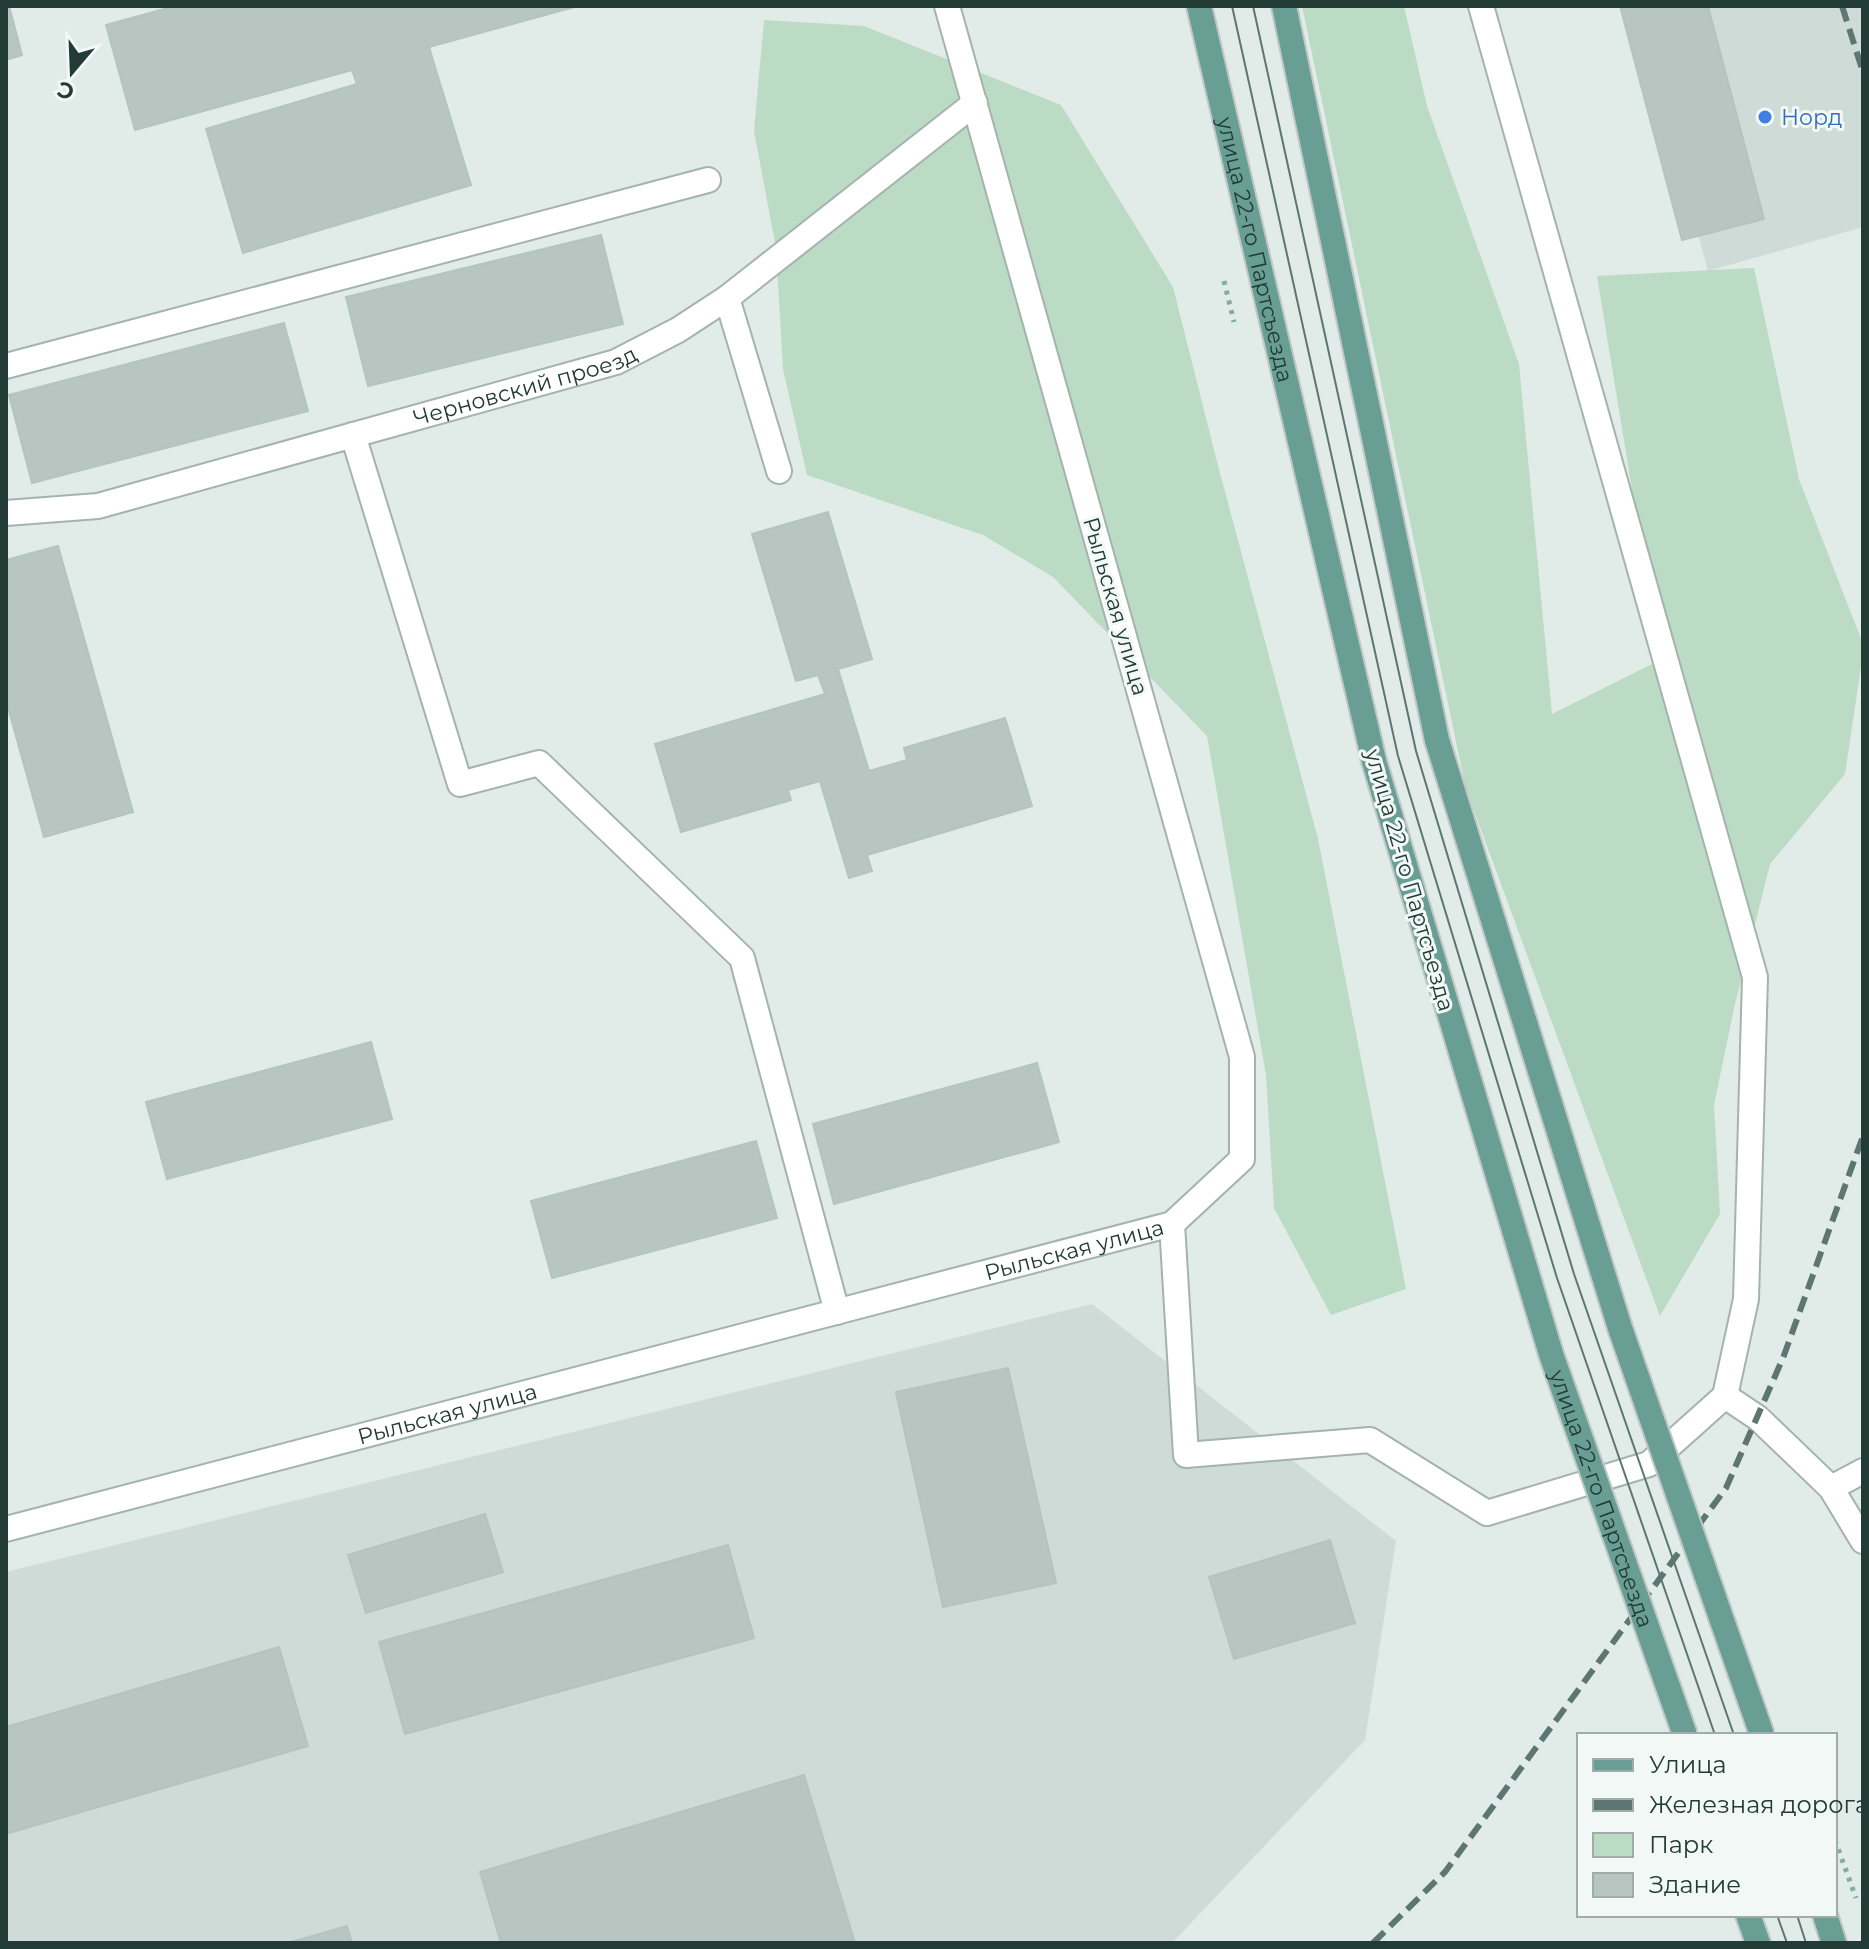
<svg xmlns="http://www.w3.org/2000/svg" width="1869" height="1949" font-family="Montserrat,sans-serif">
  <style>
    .built { fill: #cfdbd6 }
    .green { fill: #bbdbc5 }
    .building { fill: #b7c6c0; stroke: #b4c4be; stroke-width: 2 }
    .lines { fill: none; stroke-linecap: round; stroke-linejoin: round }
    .minor-casing { stroke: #a4b3ae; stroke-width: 28 }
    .major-casing { stroke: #c1c8c6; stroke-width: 28 }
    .path { stroke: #83ada2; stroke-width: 5; stroke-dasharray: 4 6; stroke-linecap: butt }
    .minor { stroke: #fff; stroke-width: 24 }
    .major { stroke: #689e93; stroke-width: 24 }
    .tram { stroke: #5d7671; stroke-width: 2 }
    .rail { stroke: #5d7671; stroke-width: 6; stroke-dasharray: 16 8; stroke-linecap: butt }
    .major-bridge-casing { stroke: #c1c8c6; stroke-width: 28; stroke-linecap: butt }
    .major-bridge { stroke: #689e93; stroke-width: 24 }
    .shop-dot { fill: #3f7fe0; stroke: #f2f8f5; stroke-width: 3 }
    .labels { text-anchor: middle; stroke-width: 6; stroke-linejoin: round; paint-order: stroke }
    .shop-label { font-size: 22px; fill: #366cbe; stroke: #f2f8f5; text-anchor: start }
    .street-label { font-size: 22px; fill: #223b35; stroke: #f2f8f5 }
  </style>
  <rect width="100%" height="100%" fill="#e1ebe7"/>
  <path class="built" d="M 1636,6 L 1863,6 L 1863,227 L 1708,271 Z
    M 1092,1304 L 1396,1541 L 1365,1740 L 1172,1943 L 6,1943 L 6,1572 Z"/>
  <path class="green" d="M 1302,6 L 1404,6 L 1427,106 L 1519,364 L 1552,714 L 1660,660 L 1597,276 L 1754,268 L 1799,479 L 1863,644 L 1863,653 L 1845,774 L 1770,864 L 1734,1008 L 1714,1105 L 1720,1214 L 1660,1316 L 1466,789 Z
    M 764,20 L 864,26 L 1061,105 L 1173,287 L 1217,462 L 1318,839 L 1406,1289 L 1331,1315 L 1274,1208 L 1266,1075 L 1207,736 L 1053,577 L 983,535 L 807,475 L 783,369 L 776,248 L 754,131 Z"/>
  <path class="building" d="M 6,6 L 9,6 L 22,55 L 6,60 Z
    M 175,6 L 578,6 L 429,47 L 471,185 L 243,253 L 206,129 L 357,84 L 352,70 L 135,130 L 106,25 Z
    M 1620,6 L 1708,6 L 1764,219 L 1682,240 Z
    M 601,235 L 623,324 L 368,386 L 346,297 Z
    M 284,323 L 308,411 L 32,483 L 9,395 Z
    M 828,512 L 872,659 L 838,669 L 869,771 L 907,760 L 904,748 L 1005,718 L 1032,806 L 867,855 L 872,871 L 849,878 L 820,781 L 788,790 L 791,800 L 681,832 L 655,744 L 825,694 L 818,675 L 796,681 L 752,534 Z
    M 58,546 L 133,812 L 44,837 L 6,700 L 6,560 Z
    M 371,1042 L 392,1119 L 167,1179 L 146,1102 Z
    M 1037,1063 L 1059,1142 L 834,1204 L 813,1124 Z
    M 756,1141 L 777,1218 L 552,1278 L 531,1201 Z
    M 1008,1368 L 1056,1583 L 943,1607 L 896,1392 Z
    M 485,1514 L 503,1572 L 366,1613 L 348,1555 Z
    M 1330,1540 L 1355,1623 L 1234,1659 L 1209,1577 Z
    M 728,1545 L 754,1638 L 405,1734 L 379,1642 Z
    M 279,1647 L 308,1746 L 6,1834 L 6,1727 Z
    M 804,1775 L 855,1943 L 501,1943 L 480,1872 Z
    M 347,1926 L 352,1943 L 288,1943 Z"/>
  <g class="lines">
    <defs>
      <g id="minor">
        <path d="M 1481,6 L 1755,977 L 1746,1299 L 1725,1396 L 1758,1418 L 1831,1488 L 1863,1541"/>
        <path d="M 727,298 L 779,471"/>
        <path d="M 6,366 L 708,180"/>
        <path d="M 353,435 L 460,784 L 539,763 L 742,958 L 837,1312"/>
        <path id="s1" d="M 6,513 L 98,506 L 616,362 L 678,330 L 727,298 L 975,103"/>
        <path d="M 1172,1224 L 1186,1455 L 1370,1440 L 1487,1513 L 1649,1464 L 1725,1396"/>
        <path d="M 1831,1488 L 1863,1471"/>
        <path id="s2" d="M 6,1529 L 1172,1224 L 1242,1159 L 1242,1057 L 947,6"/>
      </g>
      <g id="major">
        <path id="s3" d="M 1199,6 L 1374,761"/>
        <path d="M 1284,6 L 1437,740"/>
        <path d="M 1748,1915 L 1758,1943"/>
        <path d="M 1825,1915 L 1834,1943"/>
      </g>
    </defs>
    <use href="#minor" class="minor-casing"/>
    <use href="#major" class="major-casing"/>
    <path class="path" d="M 1224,281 L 1234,322
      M 1835,1840 L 1856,1898"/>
    <use href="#minor" class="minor"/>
    <use href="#major" class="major"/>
    <path class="tram" d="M 1232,6 L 1398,756 L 1557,1278 L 1715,1735
      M 1253,6 L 1416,751 L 1574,1274 L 1734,1735
      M 1777,1915 L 1787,1943
      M 1797,1915 L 1806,1943"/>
    <path class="rail" d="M 1842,6 L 1863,72
      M 1373,1943 L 1445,1872 L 1726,1488 L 1783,1358 L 1863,1136"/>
    <defs>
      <g id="major-bridge">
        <path d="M 1437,740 L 1620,1328 L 1762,1735"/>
        <path id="s4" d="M 1374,761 L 1551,1354 L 1685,1735"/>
      </g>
    </defs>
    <use href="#major-bridge" class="major-bridge-casing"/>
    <use href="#major-bridge" class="major-bridge"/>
  </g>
  <circle class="shop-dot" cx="1765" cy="117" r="8"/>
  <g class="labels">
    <g class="shop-label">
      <text x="1781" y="125">Норд</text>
    </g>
    <g class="street-label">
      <text dy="8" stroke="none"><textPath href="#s3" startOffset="250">улица 22-го Партсъезда</textPath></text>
      <text dy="8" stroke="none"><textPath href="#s1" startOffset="536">Черновский проезд</textPath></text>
      <text transform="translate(1116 606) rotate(74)" y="8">Рыльская улица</text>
      <text transform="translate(1410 880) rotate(74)" y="8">улица 22-го Партсъезда</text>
      <text dy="8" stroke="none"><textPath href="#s2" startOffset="1104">Рыльская улица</textPath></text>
      <text dy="8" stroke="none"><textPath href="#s2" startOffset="456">Рыльская улица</textPath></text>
      <text dy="8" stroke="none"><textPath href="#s4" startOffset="772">улица 22-го Партсъезда</textPath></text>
    </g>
  </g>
  <rect width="1869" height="1949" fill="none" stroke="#223b35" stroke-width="16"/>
  <rect x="1577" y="1733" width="260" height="184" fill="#f2f8f5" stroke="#9faca8" stroke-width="2"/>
  <rect x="1593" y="1759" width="40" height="12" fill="#689e93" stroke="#9faca8" stroke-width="2"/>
  <text x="1649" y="1773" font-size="24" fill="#223b35">Улица</text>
  <rect x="1593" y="1799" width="40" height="12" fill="#5d7671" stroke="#9faca8" stroke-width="2"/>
  <text x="1649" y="1813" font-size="24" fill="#223b35">Железная дорога</text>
  <rect x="1593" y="1833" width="40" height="24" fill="#bbdbc5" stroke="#9faca8" stroke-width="2"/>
  <text x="1649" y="1853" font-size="24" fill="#223b35">Парк</text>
  <rect x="1593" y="1873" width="40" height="24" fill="#b7c6c0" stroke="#9faca8" stroke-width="2"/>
  <text x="1649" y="1893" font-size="24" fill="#223b35">Здание</text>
  <g transform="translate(72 72) rotate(199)" stroke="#f2f8f5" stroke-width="6" paint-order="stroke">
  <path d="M0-6L14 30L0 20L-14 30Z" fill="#223b35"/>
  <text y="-12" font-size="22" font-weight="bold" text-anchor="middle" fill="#223b35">С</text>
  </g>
</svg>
